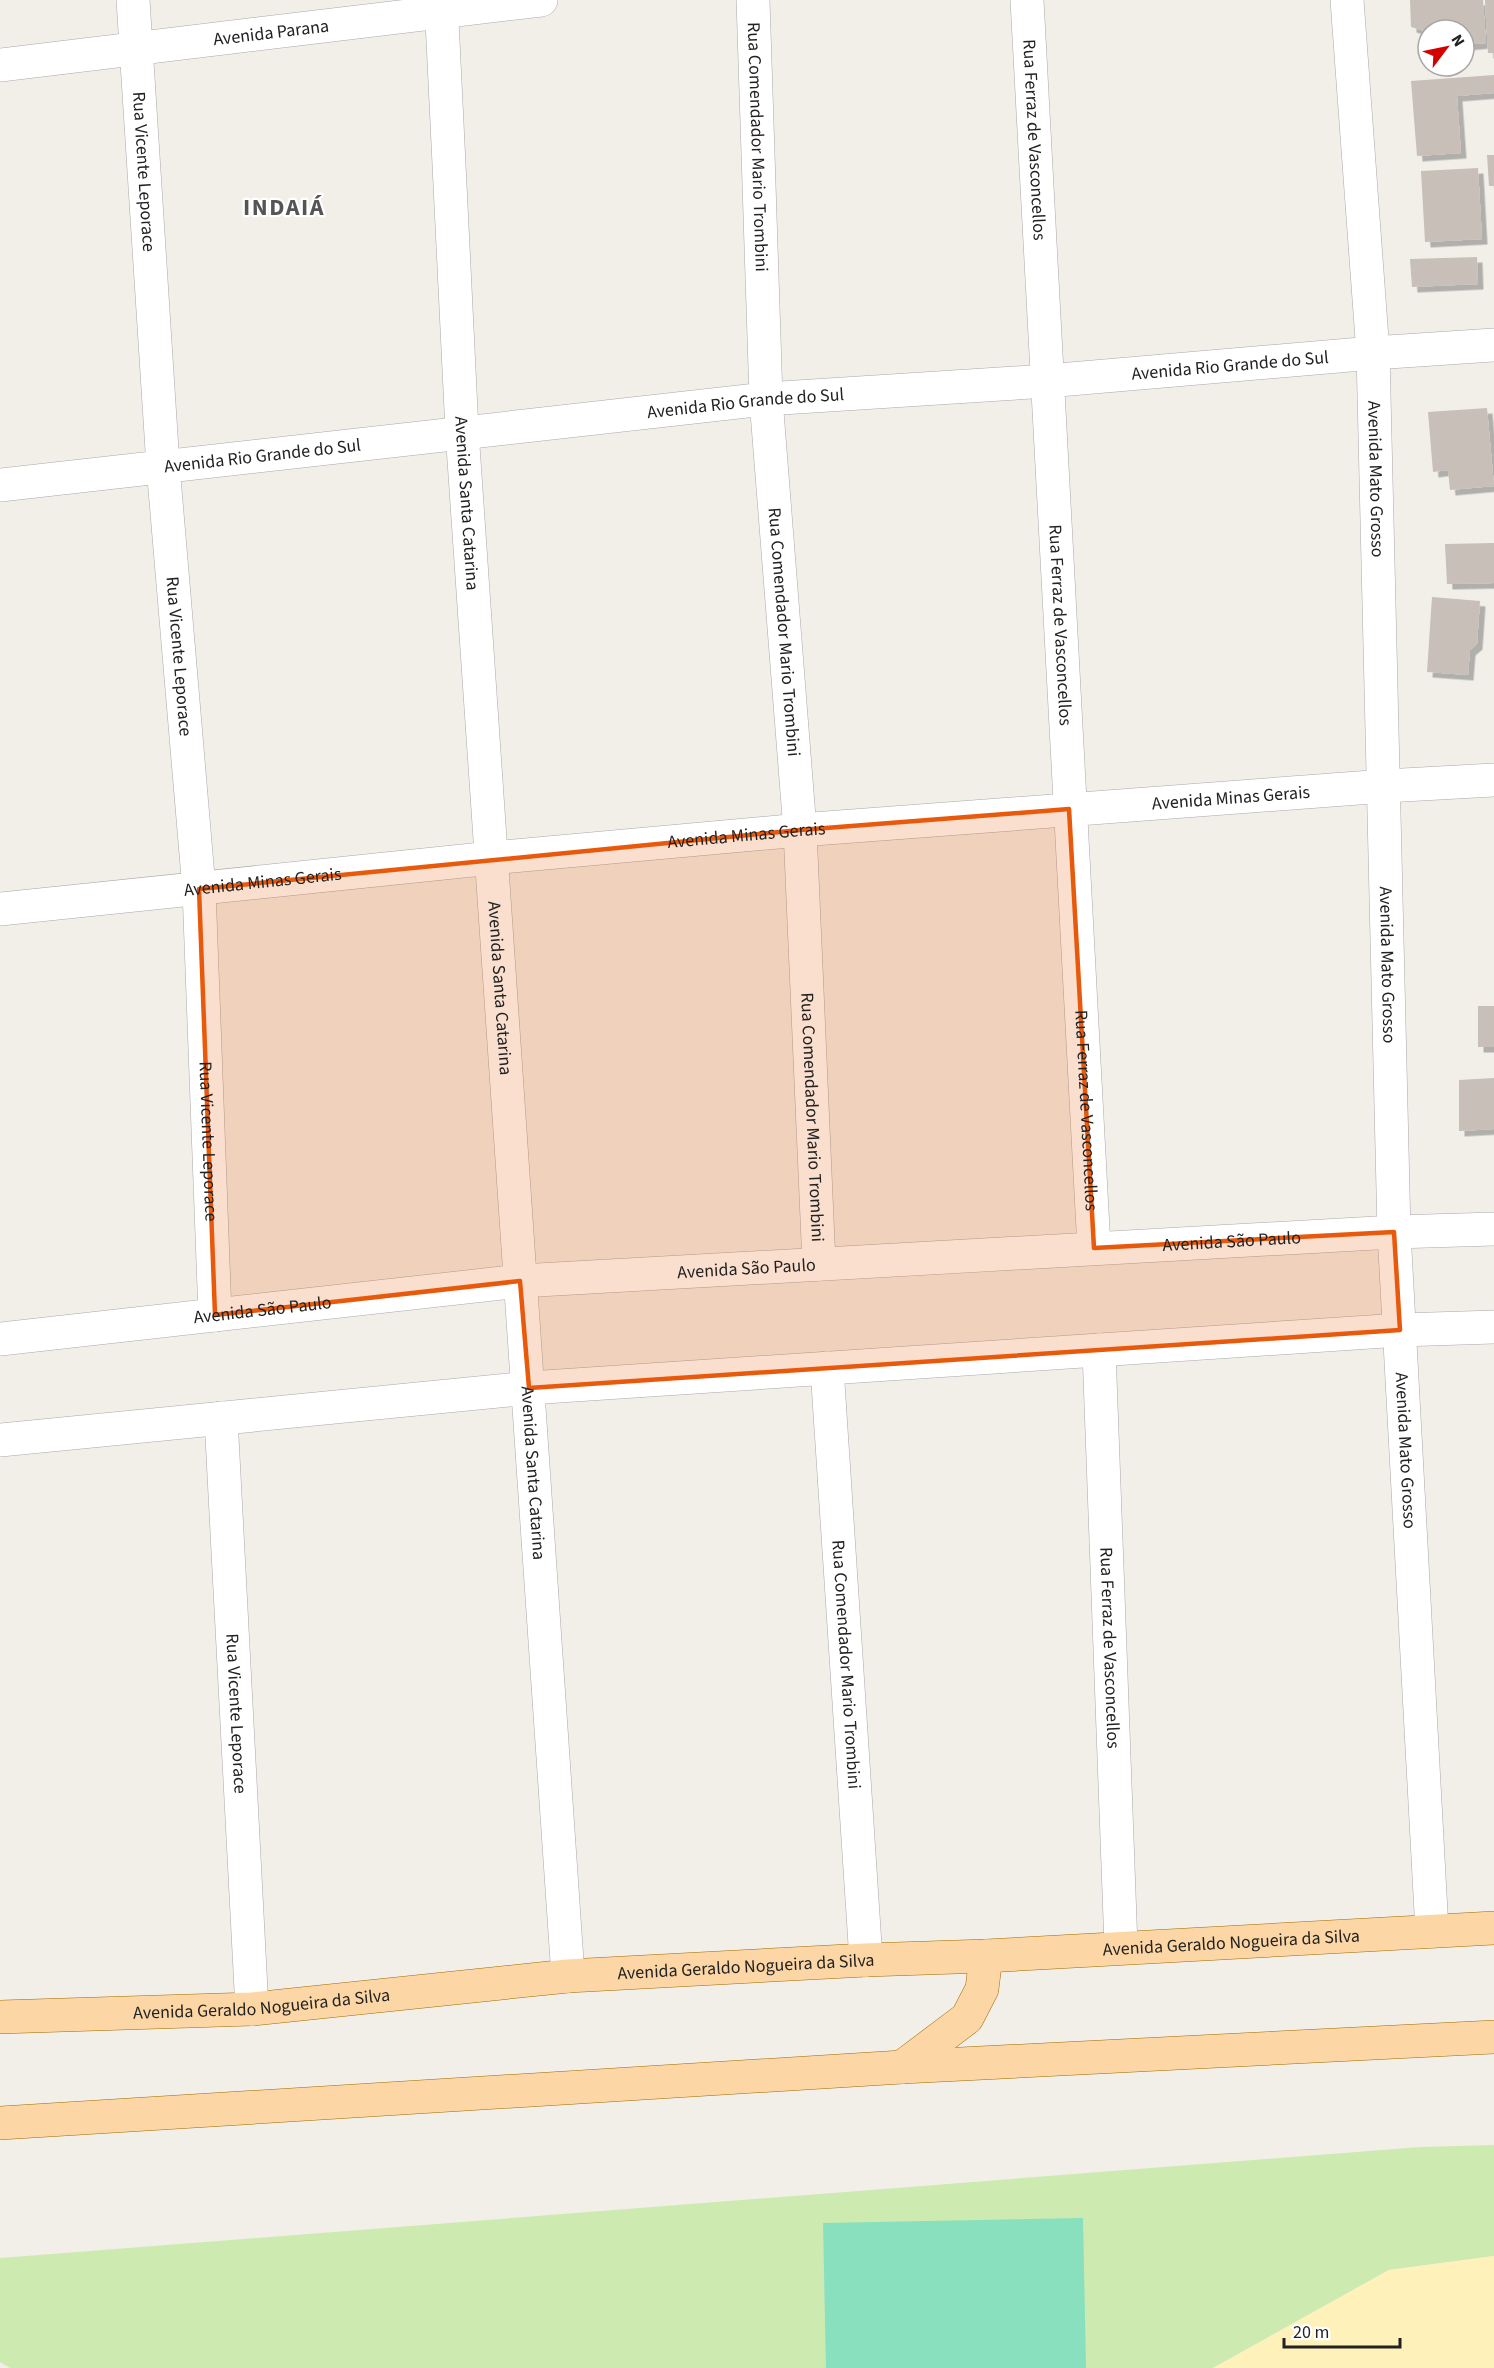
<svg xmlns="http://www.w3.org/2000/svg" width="1494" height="2368" font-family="'Source Sans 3',sans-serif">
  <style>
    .grass { fill: #cdebb0 }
    .sand { fill: #fff1ba }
    .pitch { fill: #88e0be }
    .building { fill: #c7bfb8; filter: url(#shadow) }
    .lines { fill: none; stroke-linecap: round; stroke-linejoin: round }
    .minor-casing { stroke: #a9a9a9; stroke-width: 34 }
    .major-casing { stroke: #a06b00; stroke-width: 34 }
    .minor { stroke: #fff; stroke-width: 33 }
    .major { stroke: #fcd6a4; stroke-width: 33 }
    .marked { fill: #e8590c; fill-opacity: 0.2; stroke: #e8590c; stroke-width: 4.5; stroke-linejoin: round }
    .labels { text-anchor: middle; stroke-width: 4.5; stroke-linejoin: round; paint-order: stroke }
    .street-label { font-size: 18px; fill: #222; stroke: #fff }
    .district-label { font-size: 24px; font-weight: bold; letter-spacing: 1.5px; fill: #555; stroke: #fff }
  </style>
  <defs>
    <filter id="shadow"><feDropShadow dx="5.5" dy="5.5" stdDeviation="0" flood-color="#0004"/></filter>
  </defs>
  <rect width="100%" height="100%" fill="#f2efe9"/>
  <path class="grass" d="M 1494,2145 L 1494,2256 L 1389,2270 L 1213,2368 L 10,2368 L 0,2362 L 0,2258 L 1420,2147 Z"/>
  <path class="sand" d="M 1494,2256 L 1494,2368 L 1213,2368 L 1389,2270 Z"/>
  <path class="pitch" d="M 1083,2218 L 1086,2368 L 826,2368 L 823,2223 Z"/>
  <path class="building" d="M 1410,0 L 1483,0 L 1486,43 L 1464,45 L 1464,30 L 1428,30 L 1428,32 L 1411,27 Z
    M 1485,0 L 1494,0 L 1494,53 L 1488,53 Z
    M 1494,75 L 1494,93 L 1457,96 L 1461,153 L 1417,156 L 1411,81 Z
    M 1487,155 L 1494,155 L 1494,186 L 1489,186 Z
    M 1478,168 L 1482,239 L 1425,242 L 1421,171 Z
    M 1477,257 L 1478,284 L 1412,287 L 1410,259 Z
    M 1487,408 L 1494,486 L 1450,490 L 1448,470 L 1433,472 L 1428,412 Z
    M 1494,543 L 1494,583 L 1447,584 L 1445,544 Z
    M 1432,597 L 1480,601 L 1477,644 L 1470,650 L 1468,675 L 1427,672 Z
    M 1478,1006 L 1494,1006 L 1494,1047 L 1478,1047 Z
    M 1494,1078 L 1494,1129 L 1459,1131 L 1459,1080 Z"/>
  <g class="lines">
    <defs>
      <g id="minor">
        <path id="s1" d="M 133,0 L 163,466 L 199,889 L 215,1315"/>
        <path id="s2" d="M 441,0 L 462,431 L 568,1976"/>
        <path id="s3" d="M 753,0 L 766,399 L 800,830 L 819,1264"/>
        <path id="s4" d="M 1027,0 L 1094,1248"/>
        <path id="s5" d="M 1347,0 L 1373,353 L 1394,1232 L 1432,1931"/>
        <path id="s6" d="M 0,65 L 541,0"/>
        <path id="s7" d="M 0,485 L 766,399 L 1047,381 L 1373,353 L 1494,345"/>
        <path id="s8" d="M 0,909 L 492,858 L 800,830 L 1385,786 L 1494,780"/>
        <path id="s9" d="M 0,1339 L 520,1281 L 1394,1232 L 1494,1229"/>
        <path id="s10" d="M 1099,1350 L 1121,1947"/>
        <path id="s11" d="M 827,1368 L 866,1960"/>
        <path id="s12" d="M 221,1418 L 252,2009"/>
        <path d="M 0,1440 L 529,1388 L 1400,1330 L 1494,1327"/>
      </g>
      <g id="major">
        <path id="s13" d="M 0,2017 L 252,2009 L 568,1976 L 866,1960 L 986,1956 L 1494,1928"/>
        <path d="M 902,2067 L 967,2018 L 982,1989 L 986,1956"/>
        <path d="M 0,2123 L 902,2067 L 1494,2037"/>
      </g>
    </defs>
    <use href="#minor" class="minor-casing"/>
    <use href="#major" class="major-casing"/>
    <use href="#minor" class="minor"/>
    <use href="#major" class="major"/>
  </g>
  <path class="marked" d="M 1069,809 L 1094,1248 L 1394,1232 L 1400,1330 L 529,1388 L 520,1281 L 215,1315 L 199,889 L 800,830 Z"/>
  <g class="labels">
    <g class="street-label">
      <text dy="6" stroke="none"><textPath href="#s6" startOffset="273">Avenida Parana</textPath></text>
      <text dy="6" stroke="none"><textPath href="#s4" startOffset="140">Rua Ferraz de Vasconcellos</textPath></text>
      <text dy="6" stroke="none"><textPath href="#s3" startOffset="147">Rua Comendador Mario Trombini</textPath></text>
      <text dy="6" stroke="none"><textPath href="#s1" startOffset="172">Rua Vicente Leporace</textPath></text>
      <text dy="6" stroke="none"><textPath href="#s7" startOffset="1236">Avenida Rio Grande do Sul</textPath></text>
      <text dy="6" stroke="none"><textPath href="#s7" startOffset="750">Avenida Rio Grande do Sul</textPath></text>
      <text dy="6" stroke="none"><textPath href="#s7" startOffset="264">Avenida Rio Grande do Sul</textPath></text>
      <text dy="6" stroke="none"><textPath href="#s5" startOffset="480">Avenida Mato Grosso</textPath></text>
      <text dy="6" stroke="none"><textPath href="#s2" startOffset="504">Avenida Santa Catarina</textPath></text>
      <text dy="6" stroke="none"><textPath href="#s4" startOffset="626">Rua Ferraz de Vasconcellos</textPath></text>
      <text dy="6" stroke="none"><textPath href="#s3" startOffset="633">Rua Comendador Mario Trombini</textPath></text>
      <text dy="6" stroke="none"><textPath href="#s1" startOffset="658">Rua Vicente Leporace</textPath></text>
      <text dy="6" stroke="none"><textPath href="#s8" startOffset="1236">Avenida Minas Gerais</textPath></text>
      <text dy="6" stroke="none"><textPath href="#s8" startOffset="750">Avenida Minas Gerais</textPath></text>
      <text dy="6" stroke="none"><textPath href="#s8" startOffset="264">Avenida Minas Gerais</textPath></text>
      <text dy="6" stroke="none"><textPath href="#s5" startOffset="966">Avenida Mato Grosso</textPath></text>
      <text dy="6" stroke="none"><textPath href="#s2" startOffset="990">Avenida Santa Catarina</textPath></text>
      <text dy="6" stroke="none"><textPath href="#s4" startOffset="1112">Rua Ferraz de Vasconcellos</textPath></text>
      <text dy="6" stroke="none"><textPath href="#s3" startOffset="1119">Rua Comendador Mario Trombini</textPath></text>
      <text dy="6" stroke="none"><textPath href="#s1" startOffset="1144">Rua Vicente Leporace</textPath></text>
      <text dy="6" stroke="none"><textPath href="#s9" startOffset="1236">Avenida São Paulo</textPath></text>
      <text dy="6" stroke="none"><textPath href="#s9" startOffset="750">Avenida São Paulo</textPath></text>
      <text dy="6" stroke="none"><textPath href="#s9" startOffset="264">Avenida São Paulo</textPath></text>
      <text dy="6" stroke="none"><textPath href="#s5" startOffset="1452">Avenida Mato Grosso</textPath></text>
      <text dy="6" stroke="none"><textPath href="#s2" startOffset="1476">Avenida Santa Catarina</textPath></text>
      <text dy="6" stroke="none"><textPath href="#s10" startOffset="298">Rua Ferraz de Vasconcellos</textPath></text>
      <text dy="6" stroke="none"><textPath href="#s11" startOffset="297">Rua Comendador Mario Trombini</textPath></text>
      <text dy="6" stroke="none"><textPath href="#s12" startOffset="296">Rua Vicente Leporace</textPath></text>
      <text dy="6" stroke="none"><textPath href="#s13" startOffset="1234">Avenida Geraldo Nogueira da Silva</textPath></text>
      <text dy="6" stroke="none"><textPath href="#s13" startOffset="748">Avenida Geraldo Nogueira da Silva</textPath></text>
      <text dy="6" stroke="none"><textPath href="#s13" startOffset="262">Avenida Geraldo Nogueira da Silva</textPath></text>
    </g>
    <g class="district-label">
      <text x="284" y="215">INDAIÁ</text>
    </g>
  </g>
  <g transform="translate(1446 48) rotate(58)"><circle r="28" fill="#ffffff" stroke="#a7a7a7" stroke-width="1.5"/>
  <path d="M0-4.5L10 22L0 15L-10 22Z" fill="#d40000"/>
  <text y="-9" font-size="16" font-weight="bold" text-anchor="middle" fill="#222222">N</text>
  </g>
  <path d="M1284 2338v9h116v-9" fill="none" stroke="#222222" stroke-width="3"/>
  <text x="1293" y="2338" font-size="18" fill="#222222" stroke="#ffffff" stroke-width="4.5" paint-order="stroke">20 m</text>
</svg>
